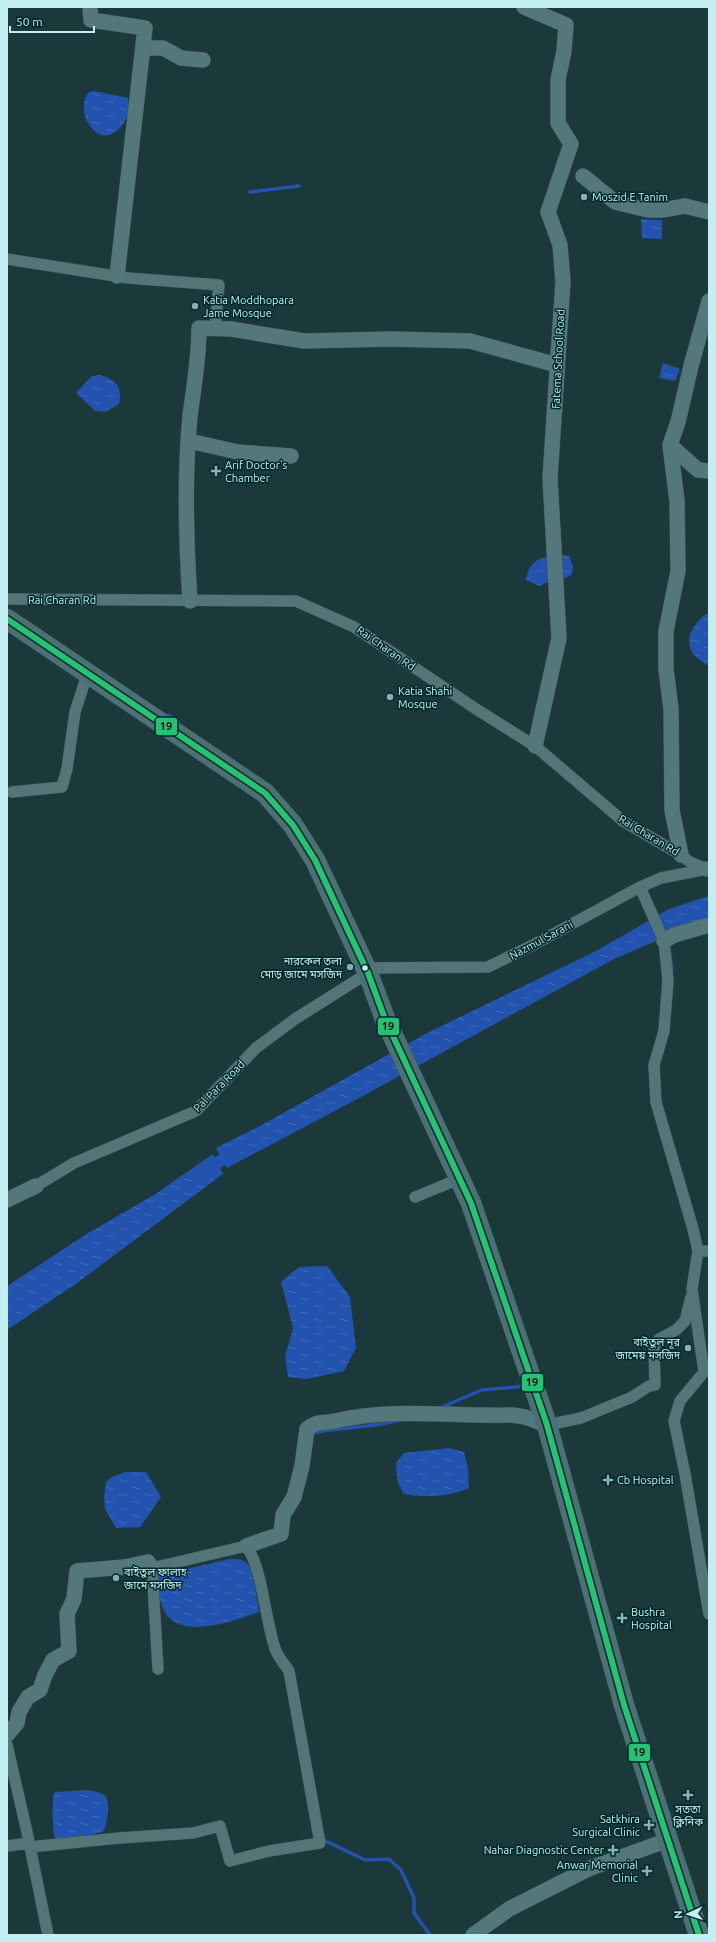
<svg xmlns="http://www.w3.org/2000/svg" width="716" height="1942" font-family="Ubuntu,'Noto Sans Bengali',sans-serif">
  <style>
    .water { fill: url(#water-ripples) }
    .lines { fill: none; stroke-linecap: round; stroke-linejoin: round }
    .stream { stroke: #2153af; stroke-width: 3.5 }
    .canal { stroke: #2153af; stroke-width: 12 }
    .street-casing { stroke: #3d5658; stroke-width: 12 }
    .secondary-casing { stroke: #3d5658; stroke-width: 16 }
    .highway-casing { stroke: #3d5658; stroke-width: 21 }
    .street { stroke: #537578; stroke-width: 11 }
    .secondary { stroke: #53777a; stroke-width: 15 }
    .highway { stroke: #4b7174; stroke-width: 20 }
    .bus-1-casing { stroke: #00292c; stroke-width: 9 }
    .bus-1 { stroke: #26c172; stroke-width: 6 }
    .poi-dot { fill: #89afb2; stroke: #00292c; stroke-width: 1.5 }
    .bus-dot { fill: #c4eff2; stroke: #00292c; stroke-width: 1.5 }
    .labels { text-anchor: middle; stroke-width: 3; stroke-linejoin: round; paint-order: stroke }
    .poi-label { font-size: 11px; fill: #c4eff2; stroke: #00292c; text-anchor: start }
    .street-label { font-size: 11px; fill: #c4eff2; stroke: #00292c }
    .line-badge { stroke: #00292c; stroke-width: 1.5 }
    .pale-badge-label { font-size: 11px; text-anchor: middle; font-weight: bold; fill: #111 }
  </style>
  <defs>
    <pattern id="water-ripples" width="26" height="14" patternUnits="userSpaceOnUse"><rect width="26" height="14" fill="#2153af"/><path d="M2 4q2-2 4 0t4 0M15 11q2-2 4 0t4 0" fill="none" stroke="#406cba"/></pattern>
  </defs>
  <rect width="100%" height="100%" fill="#1b393b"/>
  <path class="water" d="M 94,91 L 128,98 C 128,101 129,105 129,108 C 129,120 115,139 102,135 C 85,130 78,104 89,92 Z
    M 641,219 L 662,220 L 662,239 L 642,238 Z
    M 663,363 L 680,369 L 675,381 L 659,378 Z
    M 100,375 C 116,380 123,387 119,404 L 105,412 L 95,411 L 76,393 L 92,376 Z
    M 564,555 L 569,556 L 573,567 L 572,574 C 563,582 552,578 540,586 L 526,580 C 529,558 544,556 564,555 Z
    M 709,613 L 709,664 L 706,665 C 702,661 695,657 692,652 C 683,638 697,618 709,613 Z
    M 709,896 L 709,918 L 614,959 L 359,1098 L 227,1168 L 216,1148 L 260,1126 L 425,1034 L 596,951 L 669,909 Z
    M 213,1154 L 223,1174 L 77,1283 L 7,1330 L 7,1286 L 90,1232 L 154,1195 Z
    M 327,1266 L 350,1297 L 356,1348 L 344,1371 L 307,1379 L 288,1377 L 285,1357 L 293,1328 L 281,1282 L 299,1267 Z
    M 449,1448 L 464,1452 L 468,1468 L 469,1488 C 453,1496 420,1499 403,1493 L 397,1480 L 396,1463 L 404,1453 Z
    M 125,1472 L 146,1472 L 161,1497 L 140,1527 L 116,1528 L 105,1509 L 104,1497 L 106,1482 L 112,1477 Z
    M 229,1559 C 236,1559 242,1558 247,1563 C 253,1569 258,1603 259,1612 C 232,1621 173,1645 161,1603 C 158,1595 159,1584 158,1576 Z
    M 88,1790 C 93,1791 99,1792 103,1794 C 112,1799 107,1823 104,1831 L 91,1835 L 56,1839 C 51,1833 53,1805 53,1796 L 55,1792 Z"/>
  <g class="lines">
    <path class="stream" d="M 250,192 L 299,186
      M 168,715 L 178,722
      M 670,954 L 672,969
      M 442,1407 L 482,1390 L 527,1386
      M 313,1433 C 341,1427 371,1428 399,1420
      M 322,1839 L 365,1860 L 389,1859 L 401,1870 L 414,1898 L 414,1913 L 430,1935"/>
    <path class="canal" d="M 204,1172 L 235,1151"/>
    <defs>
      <path id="street" d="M 7,259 L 128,278 L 219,285 L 215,328
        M 7,599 L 296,601 L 354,627 L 476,709 L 535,746 L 623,821 L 681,855 L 690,862 L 707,869
        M 12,792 L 62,787 L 67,769 L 75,712 L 87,675
        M 640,887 L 664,941 L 668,981 L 664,1031 L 654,1065 L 656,1102 L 693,1229 L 698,1251
        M 365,968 L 488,967 L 533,945 L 640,887 L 661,878 L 707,869
        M 36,1186 L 74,1163 L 196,1111 L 256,1048 L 295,1019 L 368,973
        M 415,1197 L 459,1179
        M 709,1251 L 698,1251 L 692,1289 L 704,1372 L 680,1401 L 674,1421 L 685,1474 L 709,1614
        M 547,1425 L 581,1418 L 632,1397 L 649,1386 L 655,1385 L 654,1347 L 659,1339 L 676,1330 L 685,1321 L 691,1297
        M 7,1745 L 27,1832 L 48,1935
        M 7,1846 L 29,1843
        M 30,1847 L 119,1838 L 193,1833 L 220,1826 L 230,1861 L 269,1851 L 320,1843 L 289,1671 C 285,1665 279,1658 276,1651 C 265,1623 263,1567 246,1546 L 152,1568 L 158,1669"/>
      <path id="secondary" d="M 90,7 L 91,20 L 145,28 L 117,276
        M 524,7 L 566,25 L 564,51 L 558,80 L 558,123 L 571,144 L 548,212 L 560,245 L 563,281 L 550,478 L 559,638 L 535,746
        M 144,45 L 150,48 L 163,48 L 181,58 L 203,60
        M 583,176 L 615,202 L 648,210 L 663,210 L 685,206 L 709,212
        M 189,441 L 238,452 L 291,456
        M 670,445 L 698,470 L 709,471
        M 190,601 C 186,540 184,477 190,416 C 194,386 199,358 199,328 L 231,329 L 304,341 L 392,339 L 470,341 L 557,365
        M 681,855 L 672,810 L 671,709 L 666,669 L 666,631 L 678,571 L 677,501 L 670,445 L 678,422 L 691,366 L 709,301
        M 707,869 L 709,869
        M 664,941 L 674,935 L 709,925
        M 7,1200 L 36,1186
        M 246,1546 L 281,1534 L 283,1515 L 294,1497 L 302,1466 L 307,1429 C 318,1420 322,1424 335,1421 C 392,1407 453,1417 512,1415 L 525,1417 L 547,1425
        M 7,1735 L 17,1723 L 19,1712 L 28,1697 L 40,1690 L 45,1675 L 53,1660 L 69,1651 L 67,1614 L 74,1599 L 77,1571 L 124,1567 L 148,1562 L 152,1568
        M 473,1935 L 509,1909 L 588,1869 L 668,1840"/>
      <path id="highway" d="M 7,619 L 265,793 L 293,825 L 315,860 L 368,973 L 385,1019 L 471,1203 L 547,1425 L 624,1705 L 699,1935"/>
    </defs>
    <use href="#street" class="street-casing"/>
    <use href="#secondary" class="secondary-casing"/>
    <use href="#highway" class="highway-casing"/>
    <use href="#street" class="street"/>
    <use href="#secondary" class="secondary"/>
    <use href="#highway" class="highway"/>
    <defs>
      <path id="bus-1" d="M 7,619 L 265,793 L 293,825 L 315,860 L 368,973 L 385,1019 L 471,1203 L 547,1425 L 624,1705 L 699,1935"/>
    </defs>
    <use href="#bus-1" class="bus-1-casing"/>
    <use href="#bus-1" class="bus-1"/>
  </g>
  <g class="poi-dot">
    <circle cx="584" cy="197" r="4"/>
    <circle cx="195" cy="306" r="4"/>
    <path d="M214 465h4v4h4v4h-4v4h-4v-4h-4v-4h4z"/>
    <circle cx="390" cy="697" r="4"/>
    <circle cx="350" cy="967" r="4"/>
    <circle cx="688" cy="1348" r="4"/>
    <path d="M606 1474h4v4h4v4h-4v4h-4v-4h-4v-4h4z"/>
    <circle cx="116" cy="1578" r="4"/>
    <path d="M620 1612h4v4h4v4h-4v4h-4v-4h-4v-4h4z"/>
    <path d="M686 1789h4v4h4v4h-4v4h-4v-4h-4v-4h4z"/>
    <path d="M647 1819h4v4h4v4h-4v4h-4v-4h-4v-4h4z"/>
    <path d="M611 1844h4v4h4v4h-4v4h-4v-4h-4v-4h4z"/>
    <path d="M645 1865h4v4h4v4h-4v4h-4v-4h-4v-4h4z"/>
  </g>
  <circle class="bus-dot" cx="365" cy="968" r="3.5"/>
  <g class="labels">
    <g class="poi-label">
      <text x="592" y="201">Moszid E Tanim</text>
      <text x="203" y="304">Katia Moddhopara<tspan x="203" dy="13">Jame Mosque</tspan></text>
      <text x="225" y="469">Arif Doctor's<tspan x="225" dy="13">Chamber</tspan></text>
      <text x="398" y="695">Katia Shahi<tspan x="398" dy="13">Mosque</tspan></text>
      <text x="342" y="965" text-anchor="end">নারকেল তলা<tspan x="342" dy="13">মোড় জামে মসজিদ</tspan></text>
      <text x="680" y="1346" text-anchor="end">বাইতুল নূর<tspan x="680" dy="13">জামেয় মসজিদ</tspan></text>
      <text x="617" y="1484">Cb Hospital</text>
      <text x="124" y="1576">বাইতুল ফালাহ<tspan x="124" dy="13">জামে মসজিদ</tspan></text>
      <text x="631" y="1616">Bushra<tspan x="631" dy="13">Hospital</tspan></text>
      <text x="688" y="1813" text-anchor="middle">সততা<tspan x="688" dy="13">ক্লিনিক</tspan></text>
      <text x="640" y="1823" text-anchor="end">Satkhira<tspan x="640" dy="13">Surgical Clinic</tspan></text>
      <text x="604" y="1854" text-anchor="end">Nahar Diagnostic Center</text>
      <text x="638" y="1869" text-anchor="end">Anwar Memorial<tspan x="638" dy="13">Clinic</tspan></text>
    </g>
    <g class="street-label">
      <text transform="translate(558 359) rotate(-87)" y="4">Fatema School Road</text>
      <text x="62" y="604">Rai Charan Rd</text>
      <text transform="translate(386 648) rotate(35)" y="4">Rai Charan Rd</text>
      <text transform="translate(649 835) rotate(31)" y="4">Rai Charan Rd</text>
      <text transform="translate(541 940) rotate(-28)" y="4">Nazmul Sarani</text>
      <text transform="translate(219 1086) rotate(-45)" y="4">Pal Para Road</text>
    </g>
  </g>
  <g class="line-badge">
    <rect x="155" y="717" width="23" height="19" rx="4" fill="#26c172"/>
    <rect x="377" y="1017" width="23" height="19" rx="4" fill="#26c172"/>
    <rect x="521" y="1373" width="23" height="19" rx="4" fill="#26c172"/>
    <rect x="628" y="1743" width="23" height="19" rx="4" fill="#26c172"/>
  </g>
  <g class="pale-badge-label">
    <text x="166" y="730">19</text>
    <text x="388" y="1030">19</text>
    <text x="532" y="1386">19</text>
    <text x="639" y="1756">19</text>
  </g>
  <rect width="716" height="1942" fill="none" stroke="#c4eff2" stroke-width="16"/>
  <g transform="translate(688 1914) rotate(267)" stroke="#00292c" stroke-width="3" paint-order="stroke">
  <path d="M0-3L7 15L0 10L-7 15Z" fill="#c4eff2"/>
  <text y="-6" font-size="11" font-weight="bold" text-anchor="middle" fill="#c4eff2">N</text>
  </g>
  <path d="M10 26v6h84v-6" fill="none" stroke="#c4eff2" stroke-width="2"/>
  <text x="16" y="26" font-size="12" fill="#c4eff2" stroke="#00292c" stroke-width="3" paint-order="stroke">50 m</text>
</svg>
